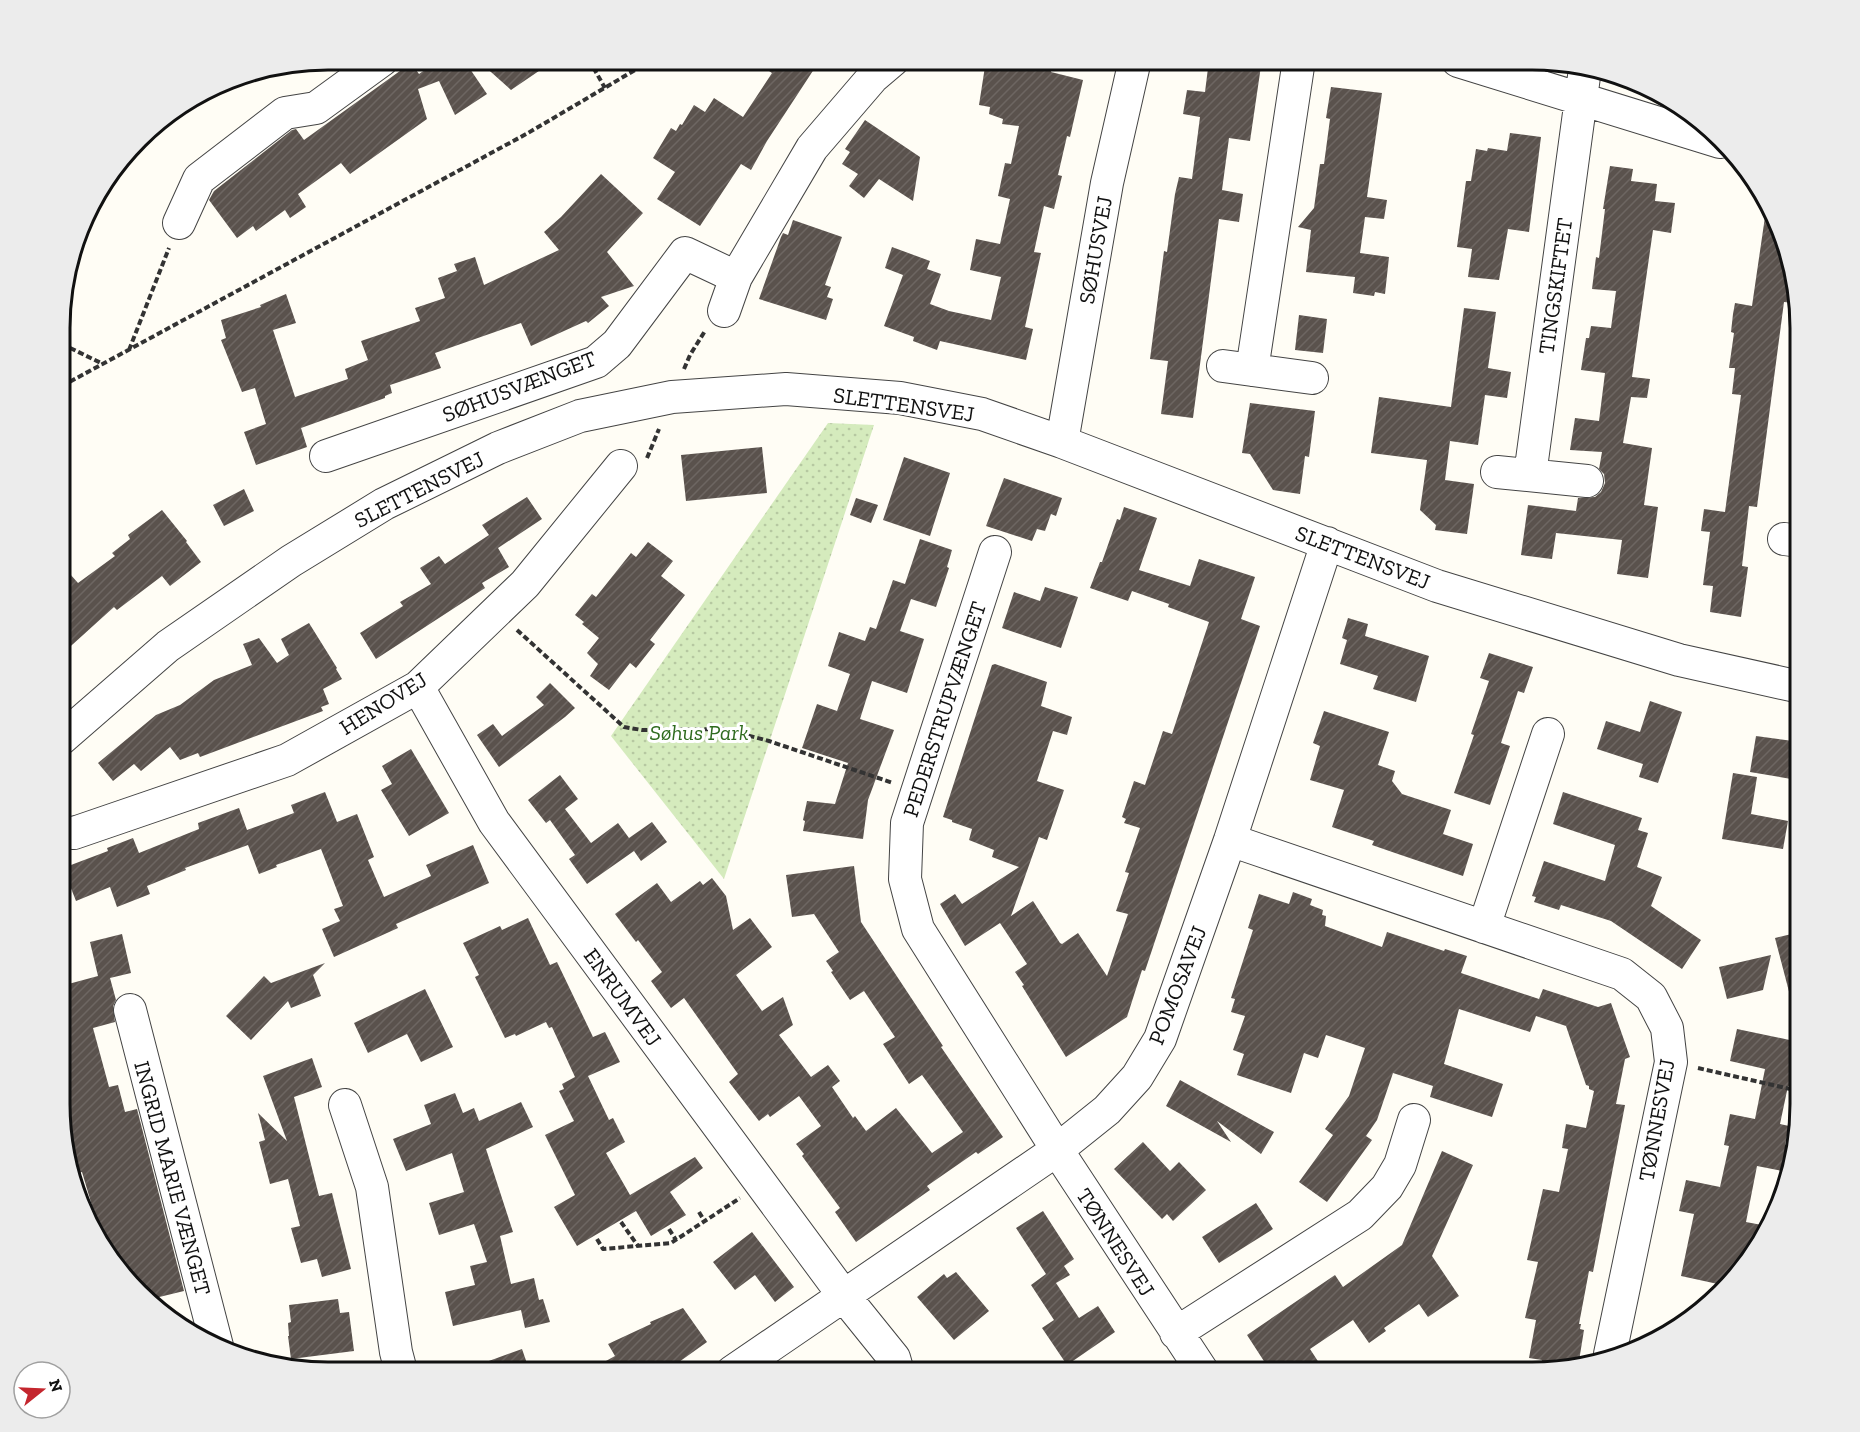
<svg xmlns="http://www.w3.org/2000/svg" width="1860" height="1432" font-family="'Zilla Slab',serif">
  <style>
    .green { fill: url(#green-dots) }
    .building { fill: url(#building-hatch) }
    .lines { fill: none; stroke-linecap: round; stroke-linejoin: round }
    .minor-casing { stroke: #444; stroke-width: 34 }
    .path { stroke: #333; stroke-width: 4; stroke-dasharray: 6 3; stroke-linecap: butt }
    .minor { stroke: #fff; stroke-width: 32 }
    .labels { text-anchor: middle; stroke-width: 6; stroke-linejoin: round; paint-order: stroke }
    .street-label { font-size: 22px; fill: #111; stroke: #fff }
    .park-label { font-size: 22px; font-style: italic; fill: #2f6b1f; stroke: #fff }
    .rim { fill: none; stroke: #111; stroke-width: 3 }
  </style>
  <defs>
    <pattern id="green-dots" width="8" height="8" patternUnits="userSpaceOnUse" patternTransform="scale(1.5)"><rect width="8" height="8" fill="#d5ebbd"/><path d="M2 2h.1M6 6h.1" fill="none" stroke="#b6c8a1" stroke-width="1.8" stroke-linecap="round"/></pattern>
    <pattern id="building-hatch" width="6" height="6" patternUnits="userSpaceOnUse" patternTransform="scale(1.5)"><rect width="6" height="6" fill="#5a524d"/><path d="M-1 1l2-2M0 6l6-6M5 7l2-2" fill="none" stroke="#6d6662"/></pattern>
  </defs>
  <rect width="100%" height="100%" fill="#fffdf5"/>
  <path class="green" d="M 828,423 L 874,425 L 724,879 L 611,736 Z"/>
  <path class="building" d="M 429,60 L 555,60 L 511,90 L 482,64 L 470,69 L 487,94 L 455,115 L 439,81 L 418,89 L 427,119 L 350,174 L 341,163 L 298,194 L 306,207 L 290,218 L 285,210 L 256,231 L 253,226 L 237,238 L 209,200 L 214,191 L 292,130 L 296,129 L 304,140 L 411,63 L 419,74 L 432,65 Z
    M 753,60 L 820,60 L 767,141 L 751,170 L 741,164 L 700,226 L 657,199 L 675,172 L 653,158 L 671,128 L 676,131 L 680,124 L 682,125 L 694,105 L 705,112 L 714,98 L 743,117 L 772,73 Z
    M 986,60 L 1054,60 L 1051,72 L 1083,80 L 1070,137 L 1067,136 L 1058,175 L 1062,176 L 1054,209 L 1044,206 L 1034,252 L 1041,253 L 1025,327 L 1033,329 L 1026,360 L 940,341 L 937,350 L 913,341 L 914,337 L 884,326 L 903,275 L 885,268 L 892,247 L 930,261 L 927,269 L 941,274 L 930,304 L 949,311 L 991,320 L 1001,277 L 970,270 L 976,239 L 1000,244 L 1010,199 L 998,196 L 1005,163 L 1011,164 L 1019,126 L 1002,124 L 1003,119 L 989,114 L 990,107 L 979,105 Z
    M 1209,60 L 1234,60 L 1234,63 L 1261,66 L 1250,141 L 1229,138 L 1222,190 L 1243,194 L 1239,222 L 1219,219 L 1193,418 L 1161,414 L 1168,361 L 1150,359 L 1164,251 L 1167,252 L 1175,194 L 1179,177 L 1192,179 L 1200,117 L 1183,114 L 1187,90 L 1205,92 Z
    M 1331,87 L 1382,93 L 1367,197 L 1387,200 L 1384,219 L 1365,217 L 1360,253 L 1389,257 L 1385,294 L 1375,292 L 1374,296 L 1353,293 L 1355,277 L 1306,272 L 1311,230 L 1298,227 L 1314,208 L 1320,164 L 1324,164 L 1330,119 L 1326,118 Z
    M 865,120 L 920,157 L 913,201 L 879,179 L 864,198 L 849,186 L 858,174 L 842,164 L 850,152 L 845,149 Z
    M 1510,133 L 1541,137 L 1529,232 L 1508,229 L 1499,280 L 1468,277 L 1472,249 L 1457,247 L 1466,181 L 1471,181 L 1476,149 L 1487,151 L 1488,148 L 1507,151 Z
    M 1610,166 L 1633,169 L 1631,181 L 1657,184 L 1655,201 L 1675,203 L 1671,233 L 1653,230 L 1632,377 L 1650,379 L 1647,398 L 1631,397 L 1623,443 L 1652,448 L 1644,505 L 1658,507 L 1648,578 L 1617,574 L 1622,540 L 1556,533 L 1552,559 L 1521,555 L 1528,505 L 1576,511 L 1578,498 L 1595,497 L 1601,492 L 1605,483 L 1604,474 L 1599,469 L 1602,452 L 1570,450 L 1575,418 L 1599,421 L 1605,373 L 1581,370 L 1586,338 L 1589,338 L 1591,326 L 1611,328 L 1616,291 L 1592,289 L 1596,257 L 1599,258 L 1605,209 L 1603,209 Z
    M 601,174 L 643,213 L 607,252 L 634,286 L 601,297 L 609,306 L 588,323 L 586,321 L 531,346 L 521,323 L 435,353 L 441,368 L 390,385 L 392,393 L 385,396 L 385,398 L 301,428 L 307,447 L 256,465 L 244,432 L 266,424 L 255,388 L 242,392 L 221,340 L 226,338 L 221,320 L 261,307 L 260,305 L 286,294 L 296,323 L 273,330 L 295,397 L 348,379 L 345,369 L 368,360 L 361,341 L 420,321 L 415,308 L 445,298 L 438,278 L 457,271 L 454,264 L 475,257 L 484,285 L 559,250 L 544,232 L 561,217 Z
    M 1767,203 L 1772,210 L 1794,303 L 1784,302 L 1757,507 L 1749,506 L 1742,566 L 1748,567 L 1741,617 L 1710,612 L 1713,586 L 1703,585 L 1710,532 L 1701,531 L 1704,509 L 1725,512 L 1741,395 L 1732,394 L 1735,368 L 1729,368 L 1734,333 L 1731,332 L 1733,314 L 1735,303 L 1752,306 Z
    M 793,220 L 842,237 L 825,285 L 831,287 L 827,297 L 833,299 L 826,320 L 759,299 L 781,237 L 783,233 L 788,235 Z
    M 1464,308 L 1496,312 L 1488,368 L 1511,372 L 1507,398 L 1485,395 L 1478,445 L 1450,441 L 1445,480 L 1474,484 L 1467,534 L 1435,530 L 1436,525 L 1420,510 L 1427,460 L 1371,453 L 1379,397 L 1451,407 Z
    M 1299,315 L 1327,319 L 1323,353 L 1295,350 Z
    M 1250,403 L 1315,411 L 1309,457 L 1305,456 L 1300,494 L 1273,490 L 1250,454 L 1242,453 Z
    M 762,447 L 767,493 L 686,501 L 681,455 Z
    M 904,457 L 950,473 L 930,536 L 883,520 Z
    M 1004,478 L 1062,498 L 1056,516 L 1051,514 L 1045,531 L 1037,529 L 1032,541 L 986,526 Z
    M 244,489 L 254,511 L 224,526 L 213,505 Z
    M 527,497 L 542,519 L 498,548 L 509,567 L 482,583 L 485,588 L 376,659 L 360,633 L 403,606 L 400,602 L 431,584 L 420,568 L 439,556 L 445,564 L 489,535 L 482,525 Z
    M 856,498 L 878,505 L 871,523 L 850,515 Z
    M 1124,507 L 1157,518 L 1139,570 L 1190,586 L 1199,559 L 1255,577 L 1241,619 L 1260,626 L 1145,971 L 1142,970 L 1127,1017 L 1066,1057 L 1022,986 L 1024,985 L 1015,972 L 1027,964 L 1000,923 L 965,946 L 940,904 L 955,894 L 962,904 L 1019,867 L 992,857 L 994,850 L 969,840 L 972,829 L 952,822 L 952,820 L 943,817 L 992,665 L 995,664 L 1047,682 L 1041,706 L 1072,717 L 1067,735 L 1053,731 L 1037,781 L 1064,790 L 1047,840 L 1039,837 L 1011,916 L 1033,901 L 1060,943 L 1062,944 L 1078,933 L 1107,976 L 1128,914 L 1116,911 L 1129,873 L 1125,872 L 1140,828 L 1124,823 L 1126,819 L 1122,817 L 1134,781 L 1145,785 L 1163,731 L 1172,734 L 1209,622 L 1168,607 L 1169,604 L 1132,591 L 1128,601 L 1090,588 L 1100,562 L 1102,562 L 1117,519 L 1120,520 Z
    M 162,510 L 187,541 L 186,542 L 201,562 L 170,586 L 162,576 L 117,610 L 114,607 L 62,654 L 62,565 L 78,583 L 115,556 L 112,553 L 130,539 L 128,535 Z
    M 920,539 L 952,550 L 947,567 L 949,568 L 936,607 L 911,599 L 900,631 L 924,639 L 907,693 L 872,681 L 860,719 L 894,730 L 868,800 L 863,839 L 803,831 L 805,821 L 803,820 L 807,801 L 835,804 L 848,763 L 802,748 L 817,704 L 837,711 L 850,674 L 828,666 L 839,632 L 865,641 L 870,627 L 876,629 L 893,580 L 905,584 Z
    M 648,542 L 673,561 L 661,576 L 685,595 L 650,640 L 655,644 L 636,668 L 630,663 L 609,690 L 590,676 L 598,664 L 587,653 L 599,638 L 582,624 L 584,622 L 575,615 L 592,594 L 596,597 L 631,553 L 636,557 Z
    M 1045,587 L 1078,597 L 1061,648 L 1002,628 L 1014,592 L 1040,601 Z
    M 1348,618 L 1368,624 L 1365,636 L 1429,656 L 1416,702 L 1373,689 L 1378,676 L 1340,664 L 1347,640 L 1342,638 Z
    M 309,623 L 337,668 L 336,669 L 342,679 L 323,689 L 329,704 L 321,707 L 323,711 L 200,757 L 198,753 L 180,760 L 170,747 L 141,771 L 134,764 L 113,781 L 98,763 L 156,715 L 180,705 L 214,680 L 252,665 L 243,644 L 259,638 L 277,663 L 289,655 L 281,639 Z
    M 1489,653 L 1533,667 L 1524,693 L 1518,691 L 1501,743 L 1510,746 L 1490,805 L 1454,793 L 1474,735 L 1471,734 L 1489,681 L 1480,678 Z
    M 550,683 L 575,708 L 565,717 L 499,767 L 477,735 L 493,724 L 502,736 L 544,705 L 536,697 Z
    M 1650,701 L 1682,712 L 1658,783 L 1639,777 L 1643,764 L 1597,749 L 1606,721 L 1640,732 Z
    M 1324,711 L 1389,732 L 1378,765 L 1395,771 L 1392,781 L 1402,794 L 1451,810 L 1443,834 L 1473,844 L 1463,876 L 1398,854 L 1372,845 L 1374,841 L 1332,827 L 1344,790 L 1310,780 L 1320,746 L 1313,743 Z
    M 1756,736 L 1800,742 L 1797,780 L 1750,772 Z
    M 411,749 L 449,813 L 409,836 L 381,790 L 392,784 L 382,766 Z
    M 1733,773 L 1757,777 L 1751,814 L 1788,821 L 1783,849 L 1722,839 Z
    M 560,775 L 578,799 L 565,809 L 591,843 L 618,823 L 629,838 L 652,822 L 667,842 L 641,861 L 634,851 L 587,884 L 569,859 L 575,855 L 550,820 L 546,823 L 528,800 Z
    M 325,792 L 337,822 L 357,814 L 374,857 L 368,860 L 384,897 L 431,876 L 426,865 L 473,845 L 489,883 L 396,924 L 398,928 L 334,957 L 322,929 L 340,921 L 334,909 L 343,906 L 321,849 L 276,865 L 277,867 L 259,874 L 248,845 L 185,868 L 186,870 L 147,886 L 150,894 L 117,907 L 110,887 L 76,901 L 63,868 L 108,851 L 107,848 L 133,838 L 139,853 L 199,829 L 198,823 L 239,808 L 247,830 L 294,813 L 291,805 Z
    M 1563,792 L 1642,818 L 1638,830 L 1648,833 L 1637,867 L 1662,877 L 1651,906 L 1701,940 L 1682,969 L 1611,921 L 1561,905 L 1559,910 L 1534,902 L 1536,897 L 1532,896 L 1544,861 L 1605,881 L 1615,845 L 1553,824 Z
    M 854,866 L 861,922 L 943,1046 L 941,1047 L 1003,1137 L 978,1154 L 976,1152 L 927,1186 L 930,1190 L 856,1242 L 835,1212 L 840,1208 L 802,1156 L 804,1154 L 796,1144 L 821,1126 L 799,1096 L 770,1117 L 768,1114 L 759,1121 L 729,1082 L 738,1074 L 684,998 L 671,1008 L 651,981 L 662,972 L 638,940 L 636,942 L 615,914 L 657,883 L 671,902 L 700,881 L 703,885 L 712,878 L 726,896 L 733,930 L 750,918 L 772,947 L 736,975 L 762,1011 L 783,997 L 793,1025 L 779,1035 L 811,1077 L 828,1065 L 840,1081 L 832,1087 L 853,1118 L 855,1116 L 866,1131 L 896,1108 L 932,1153 L 963,1132 L 922,1075 L 909,1084 L 883,1044 L 895,1037 L 864,991 L 850,1000 L 831,972 L 833,971 L 826,961 L 839,952 L 814,914 L 792,917 L 786,875 Z
    M 1293,892 L 1312,899 L 1310,905 L 1323,910 L 1322,915 L 1326,916 L 1325,926 L 1382,947 L 1387,932 L 1444,951 L 1445,949 L 1467,956 L 1461,973 L 1539,999 L 1543,989 L 1598,1007 L 1611,1003 L 1630,1057 L 1625,1059 L 1616,1104 L 1625,1105 L 1593,1272 L 1589,1271 L 1579,1324 L 1581,1324 L 1580,1329 L 1584,1330 L 1579,1361 L 1540,1370 L 1542,1360 L 1529,1358 L 1536,1320 L 1525,1318 L 1538,1262 L 1527,1260 L 1543,1189 L 1559,1192 L 1568,1149 L 1562,1148 L 1566,1124 L 1586,1128 L 1594,1091 L 1589,1089 L 1589,1086 L 1586,1085 L 1566,1026 L 1536,1016 L 1530,1032 L 1459,1009 L 1444,1064 L 1503,1084 L 1492,1117 L 1430,1097 L 1433,1086 L 1393,1073 L 1377,1120 L 1366,1136 L 1372,1140 L 1327,1202 L 1299,1182 L 1333,1135 L 1325,1129 L 1349,1096 L 1365,1048 L 1326,1035 L 1318,1058 L 1304,1053 L 1291,1093 L 1237,1075 L 1244,1054 L 1233,1050 L 1245,1016 L 1231,1012 L 1235,999 L 1231,998 L 1253,930 L 1248,928 L 1259,894 L 1289,904 Z
    M 528,918 L 550,965 L 557,962 L 593,1037 L 605,1032 L 620,1062 L 588,1076 L 609,1120 L 613,1118 L 625,1142 L 606,1153 L 630,1195 L 695,1157 L 703,1168 L 670,1192 L 686,1215 L 651,1236 L 636,1211 L 577,1246 L 554,1207 L 575,1195 L 545,1135 L 574,1121 L 559,1091 L 564,1089 L 562,1084 L 575,1077 L 552,1027 L 549,1028 L 546,1022 L 516,1036 L 515,1034 L 505,1038 L 475,977 L 479,975 L 463,943 L 500,926 L 502,930 Z
    M 1800,932 L 1799,1006 L 1793,1007 L 1775,938 Z
    M 122,934 L 131,973 L 110,978 L 116,1000 L 113,1006 L 115,1022 L 93,1028 L 109,1087 L 118,1085 L 125,1112 L 137,1109 L 184,1291 L 147,1300 L 92,1228 L 98,1226 L 82,1172 L 75,1174 L 61,1121 L 61,1081 L 70,1079 L 61,1042 L 61,986 L 98,976 L 90,942 Z
    M 1771,955 L 1763,990 L 1727,999 L 1719,967 Z
    M 325,963 L 313,975 L 321,996 L 291,1008 L 288,1001 L 251,1040 L 226,1016 L 264,976 L 271,983 Z
    M 425,989 L 453,1047 L 421,1062 L 407,1034 L 368,1053 L 354,1023 Z
    M 1737,1029 L 1799,1042 L 1799,1088 L 1788,1086 L 1780,1124 L 1789,1126 L 1785,1145 L 1793,1147 L 1787,1172 L 1757,1166 L 1746,1222 L 1767,1226 L 1734,1280 L 1727,1286 L 1681,1276 L 1694,1214 L 1679,1211 L 1686,1180 L 1720,1187 L 1729,1146 L 1724,1145 L 1730,1114 L 1755,1119 L 1765,1069 L 1730,1061 Z
    M 312,1058 L 322,1087 L 294,1097 L 319,1196 L 332,1193 L 351,1269 L 322,1277 L 317,1259 L 301,1263 L 291,1228 L 300,1226 L 288,1179 L 270,1184 L 259,1142 L 265,1140 L 258,1113 L 287,1141 L 263,1076 Z
    M 1180,1080 L 1274,1132 L 1261,1154 L 1217,1121 L 1231,1142 L 1166,1106 Z
    M 455,1093 L 463,1113 L 474,1108 L 479,1121 L 521,1102 L 533,1127 L 486,1149 L 513,1232 L 500,1236 L 511,1284 L 534,1278 L 539,1300 L 543,1299 L 550,1322 L 525,1328 L 521,1310 L 453,1326 L 445,1292 L 475,1285 L 470,1266 L 487,1262 L 474,1224 L 439,1235 L 429,1203 L 464,1192 L 452,1153 L 406,1171 L 393,1139 L 431,1124 L 424,1105 Z
    M 1143,1142 L 1170,1171 L 1179,1162 L 1206,1190 L 1173,1221 L 1167,1214 L 1162,1219 L 1114,1169 Z
    M 1442,1151 L 1473,1165 L 1432,1256 L 1459,1296 L 1428,1317 L 1419,1304 L 1384,1328 L 1386,1331 L 1369,1343 L 1353,1320 L 1310,1349 L 1325,1372 L 1271,1372 L 1247,1335 L 1335,1275 L 1343,1287 L 1402,1245 Z
    M 1256,1203 L 1273,1229 L 1219,1263 L 1202,1237 Z
    M 1043,1211 L 1074,1259 L 1064,1266 L 1070,1275 L 1056,1283 L 1079,1318 L 1098,1306 L 1115,1332 L 1067,1365 L 1042,1328 L 1054,1320 L 1031,1285 L 1046,1274 L 1016,1228 Z
    M 752,1232 L 794,1287 L 775,1302 L 755,1275 L 735,1290 L 713,1262 Z
    M 956,1272 L 989,1311 L 954,1340 L 917,1297 L 944,1274 L 947,1278 Z
    M 338,1299 L 340,1313 L 349,1312 L 354,1351 L 291,1359 L 288,1336 L 289,1336 L 288,1323 L 291,1322 L 289,1305 Z
    M 683,1308 L 707,1342 L 665,1372 L 586,1372 L 615,1356 L 608,1344 L 651,1324 L 650,1322 Z
    M 522,1349 L 530,1372 L 467,1372 L 467,1369 Z"/>
  <g class="lines">
    <defs>
      <path id="minor" d="M 1458,61 L 1720,142
        M 179,223 L 199,179 L 285,113 L 316,108 L 382,60
        M 724,311 L 736,277 L 812,148 L 873,77 L 893,60
        M 1223,366 L 1312,378
        M 1252,370 L 1299,60
        M 1062,442 L 1107,183 L 1135,60
        M 326,456 L 596,362 L 617,344 L 685,253 L 736,277
        M 1497,472 L 1587,481
        M 1530,475 L 1585,69
        M 1784,539 L 1800,541
        M 995,552 L 907,823 L 905,879 L 918,929 L 1065,1162 L 1203,1372
        M 418,687 L 494,822 L 844,1296 L 894,1358 L 898,1372
        M 61,739 L 168,646 L 291,561 L 384,504 L 498,448 L 580,416 L 672,397 L 786,389 L 900,398 L 982,414 L 1062,442 L 1437,586 L 1679,660 L 1800,687
        M 61,832 L 74,833 L 287,760 L 418,687 L 525,584 L 621,466
        M 1230,840 L 1622,974 L 1651,997 L 1667,1028 L 1671,1062 L 1610,1354
        M 1484,927 L 1548,734
        M 130,1010 L 217,1346
        M 345,1105 L 372,1187 L 396,1352 L 401,1371
        M 1176,1333 L 1360,1215 L 1387,1187 L 1400,1165 L 1414,1120
        M 732,1372 L 1057,1150 L 1107,1110 L 1137,1077 L 1160,1039 L 1230,840 L 1327,543"/>
    </defs>
    <use href="#minor" class="minor-casing"/>
    <path class="path" d="M 589,60 L 605,88
      M 62,344 L 103,364
      M 129,350 L 169,248
      M 684,369 L 690,355 L 705,331
      M 62,386 L 528,133 L 652,60
      M 647,458 L 659,429
      M 517,630 L 624,727 L 642,730 L 723,729 L 769,741 L 893,783
      M 1698,1068 L 1799,1091
      M 699,1212 L 705,1222
      M 621,1222 L 638,1246
      M 669,1229 L 676,1240
      M 597,1239 L 603,1249 L 671,1243 L 740,1198"/>
    <use href="#minor" class="minor"/>
  </g>
  <g class="labels">
    <g class="street-label">
      <text transform="translate(1095 250) rotate(-80)" y="8">SØHUSVEJ</text>
      <text transform="translate(1555 286) rotate(-82)" y="8">TINGSKIFTET</text>
      <text transform="translate(519 386) rotate(-21)" y="8">SØHUSVÆNGET</text>
      <text transform="translate(904 404) rotate(8)" y="8">SLETTENSVEJ</text>
      <text transform="translate(419 489) rotate(-27)" y="8">SLETTENSVEJ</text>
      <text transform="translate(1363 557) rotate(21)" y="8">SLETTENSVEJ</text>
      <text transform="translate(383 703) rotate(-32)" y="8">HENOVEJ</text>
      <text transform="translate(944 709) rotate(-72)" y="8">PEDERSTRUPVÆNGET</text>
      <text transform="translate(1177 985) rotate(-69)" y="8">POMOSAVEJ</text>
      <text transform="translate(623 997) rotate(54)" y="8">ENRUMVEJ</text>
      <text transform="translate(1656 1120) rotate(-80)" y="8">TØNNESVEJ</text>
      <text transform="translate(173 1178) rotate(75)" y="8">INGRID MARIE VÆNGET</text>
      <text transform="translate(1116 1242) rotate(57)" y="8">TØNNESVEJ</text>
    </g>
    <g class="park-label">
      <text x="699" y="740">Søhus Park</text>
    </g>
  </g>
  <path d="M0 0H1860V1432H0ZM328 70H1532A258 258 0 0 1 1790 328V1104A258 258 0 0 1 1532 1362H328A258 258 0 0 1 70 1104V328A258 258 0 0 1 328 70Z" fill="#ececec" fill-rule="evenodd"/>
  <path class="rim" d="M328 70H1532A258 258 0 0 1 1790 328V1104A258 258 0 0 1 1532 1362H328A258 258 0 0 1 70 1104V328A258 258 0 0 1 328 70Z"/>
  <g transform="translate(42 1390) rotate(72)"><circle r="28" fill="#ffffff" stroke="#a0a0a0" stroke-width="1.5"/>
  <path d="M0-4.5L10 22L0 15L-10 22Z" fill="#c4262e"/>
  <text y="-9" font-size="16" font-weight="bold" text-anchor="middle" fill="#111111">N</text>
  </g>
</svg>
